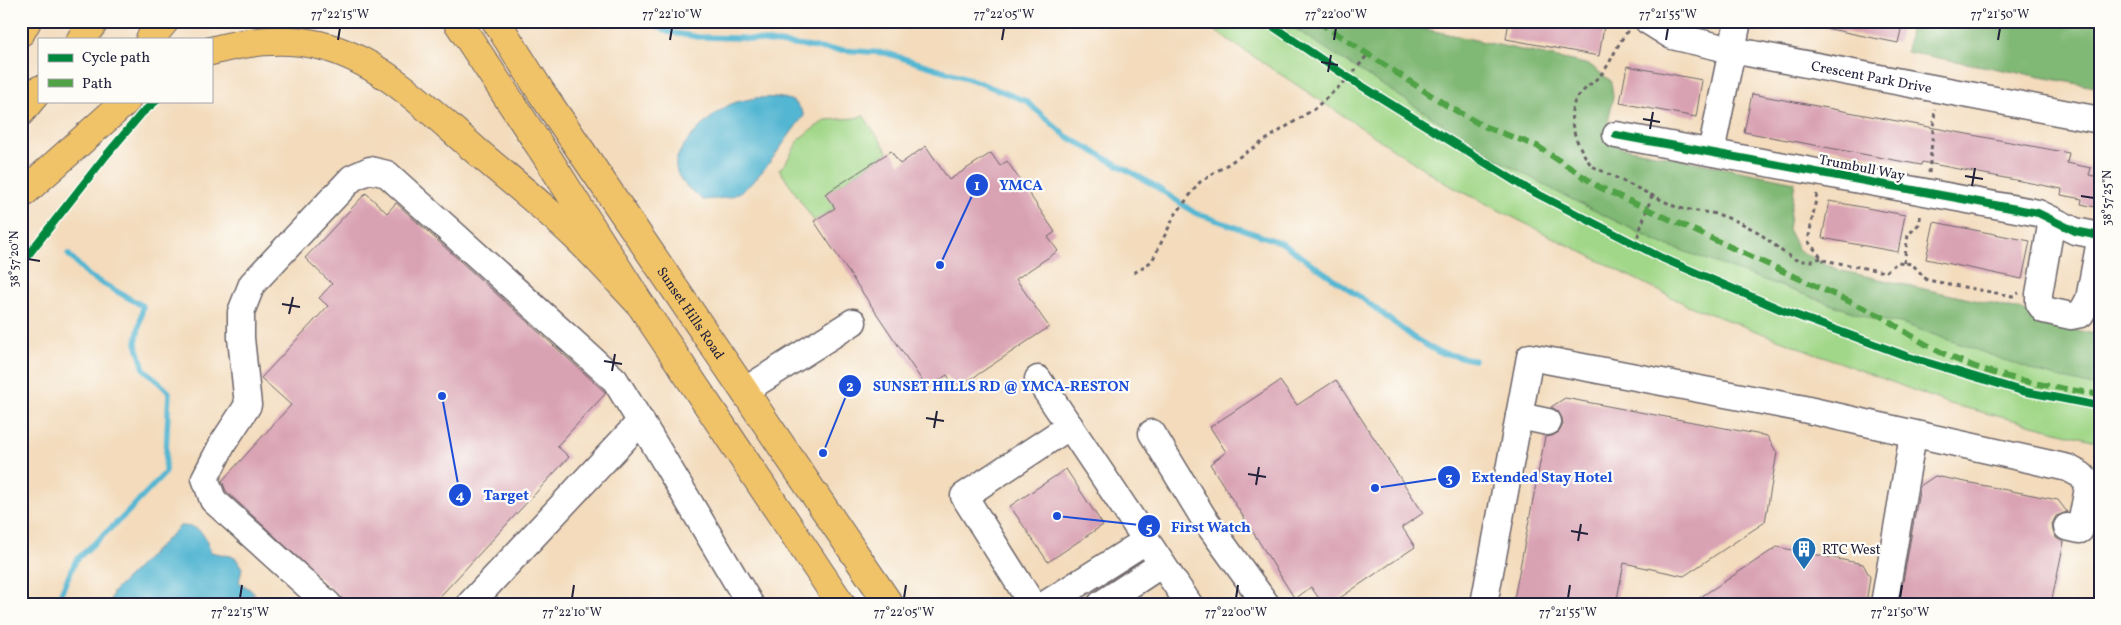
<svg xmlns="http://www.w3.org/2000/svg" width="2121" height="625" font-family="Vollkorn,serif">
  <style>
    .green { fill: #a1d788; stroke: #627c62 }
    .forest { fill: #80b874; stroke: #516d58 }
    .water { fill: #53b6d2; stroke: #3a6c86 }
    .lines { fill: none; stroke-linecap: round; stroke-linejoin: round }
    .stream { stroke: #53b6d2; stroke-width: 5.5 }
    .building { fill: #d9a2b3 }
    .minor-casing { stroke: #6b6368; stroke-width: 29 }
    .major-casing { stroke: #6b6368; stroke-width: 30 }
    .highway-casing { stroke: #6b6368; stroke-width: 30 }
    .path { stroke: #6b6368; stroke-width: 3; stroke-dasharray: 4 4; stroke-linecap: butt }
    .minor { stroke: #fff; stroke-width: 26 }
    .major { stroke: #f1c369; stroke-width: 28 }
    .highway { stroke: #f1c369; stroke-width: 28 }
    .quiet { stroke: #50a245; stroke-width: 6; stroke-dasharray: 12 6; stroke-linecap: butt }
    .cycleway-casing { stroke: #fdfcf7; stroke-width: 11 }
    .cycleway { stroke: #00873e; stroke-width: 8 }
    .ticks { fill: none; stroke: #22223b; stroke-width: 2 }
    .labels { text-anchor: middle; stroke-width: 4.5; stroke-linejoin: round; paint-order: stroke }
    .street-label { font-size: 14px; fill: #22223b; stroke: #fdfcf7 }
    .poi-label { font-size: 14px; fill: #22223b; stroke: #fdfcf7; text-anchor: start }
    .leader { fill: none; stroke: #1d4ed8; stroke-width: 2 }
    .callout-dot { fill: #1d4ed8; stroke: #fdfcf7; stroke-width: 2 }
    .mark-label { font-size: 15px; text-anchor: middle; font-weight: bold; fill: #fff }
    .callout-label { font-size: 15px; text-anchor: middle; font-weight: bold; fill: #1d4ed8; stroke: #fdfcf7; stroke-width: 4.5; stroke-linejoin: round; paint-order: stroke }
    .neatline { fill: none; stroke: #22223b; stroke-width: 2 }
    .ticks-label { font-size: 12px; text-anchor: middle; fill: #22223b }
  </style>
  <rect width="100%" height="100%" fill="#fdfcf7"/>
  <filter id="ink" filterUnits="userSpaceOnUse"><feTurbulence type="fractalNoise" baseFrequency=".02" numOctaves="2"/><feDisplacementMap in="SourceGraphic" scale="10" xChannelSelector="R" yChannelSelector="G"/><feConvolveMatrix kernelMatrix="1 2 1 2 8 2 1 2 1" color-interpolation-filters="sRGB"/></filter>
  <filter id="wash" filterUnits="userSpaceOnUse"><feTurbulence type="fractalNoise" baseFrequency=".0096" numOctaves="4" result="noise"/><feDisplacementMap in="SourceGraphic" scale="20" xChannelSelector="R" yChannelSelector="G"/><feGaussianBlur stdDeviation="1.12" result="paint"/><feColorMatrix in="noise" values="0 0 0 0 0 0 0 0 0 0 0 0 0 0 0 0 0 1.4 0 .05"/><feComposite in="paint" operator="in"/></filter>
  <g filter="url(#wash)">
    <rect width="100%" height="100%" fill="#f3dbbc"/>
    <path class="green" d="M 1200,21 L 1354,21 L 1772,248 L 2100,357 L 2100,442 L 1950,404 L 1687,305 L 1445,183 Z
      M 863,115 L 888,152 L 826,194 L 835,208 L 814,221 L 779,169 L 785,164 L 800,138 L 826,120 L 856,118 Z"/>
    <path class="forest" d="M 1283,21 L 1388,21 L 1590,65 L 1611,81 L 1613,97 L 1605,139 L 1620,147 L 1795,182 L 1788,229 L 1799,251 L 1838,270 L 2024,311 L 2066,328 L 2100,335 L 2100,388 L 2038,372 L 1901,323 L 1872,319 L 1658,242 L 1559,193 L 1497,159 Z
      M 1911,21 L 2100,21 L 2100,88 L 1907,52 Z"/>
    <path class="water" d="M 755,98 C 776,98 796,93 804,116 C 784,139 758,188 730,197 C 722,199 712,199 703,200 C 692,191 679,183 676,168 C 672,148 713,114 729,105 C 736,101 747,100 755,98 Z
      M 180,526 C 203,526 203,534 211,552 L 235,557 L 242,568 L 239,582 L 255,593 L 237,604 L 110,604 L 113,592 Z"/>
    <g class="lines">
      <path class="stream" d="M 649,21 L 668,32 L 698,37 L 741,38 L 826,49 L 886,53 L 970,79 L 1026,101 L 1066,136 L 1152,184 L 1195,213 L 1282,243 L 1363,299 L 1414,338 L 1438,352 L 1474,360
        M 56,604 L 76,560 L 125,515 L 165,473 L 169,392 L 144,369 L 136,343 L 143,306 L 89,276 L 68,254"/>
    </g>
    <g id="blocks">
      <path class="building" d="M 1509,21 L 1605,21 L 1599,56 L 1506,39 Z
        M 1825,21 L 1903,21 L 1898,43 L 1825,28 Z
        M 1627,66 L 1702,80 L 1696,117 L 1620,103 Z
        M 1752,94 L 2069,153 L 2067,163 L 2091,168 L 2089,175 L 2100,177 L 2100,208 L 2081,204 L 2082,199 L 2061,195 L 2062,189 L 1922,162 L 1921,165 L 1744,132 Z
        M 926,146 L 949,180 L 991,153 L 1000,166 L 1007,161 L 1055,232 L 1048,237 L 1058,251 L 1016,279 L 1049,327 L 956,389 L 947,375 L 927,388 L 814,221 L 835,208 L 825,194 L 891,151 L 900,164 Z
        M 366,193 L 387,213 L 396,203 L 606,393 L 557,446 L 569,457 L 433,604 L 348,604 L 226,491 L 222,481 L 291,405 L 261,378 L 328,306 L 319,298 L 332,284 L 305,258 Z
        M 1829,201 L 1905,215 L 1898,252 L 1822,238 Z
        M 1934,222 L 2030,241 L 2022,279 L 1926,259 Z
        M 1336,380 L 1423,513 L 1402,527 L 1415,547 L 1331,604 L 1323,604 L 1311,587 L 1295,599 L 1210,464 L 1226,452 L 1210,427 L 1280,381 L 1297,405 Z
        M 1565,398 L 1767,436 L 1777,453 L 1765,522 L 1684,576 L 1624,563 L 1616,604 L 1513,604 L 1545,437 L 1552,436 L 1559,432 L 1563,425 L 1562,418 L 1558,411 L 1551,407 Z
        M 1066,469 L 1103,525 L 1048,562 L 1010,506 Z
        M 1935,476 L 2058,500 L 2067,512 L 2056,516 L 2052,524 L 2053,531 L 2056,538 L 2064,542 L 2051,604 L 1899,604 L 1920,486 Z
        M 1777,547 L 1863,564 L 1870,577 L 1866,604 L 1690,604 Z"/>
    </g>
  </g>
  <g filter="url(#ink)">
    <use href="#blocks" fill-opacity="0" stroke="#6b6368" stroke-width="1"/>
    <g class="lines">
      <defs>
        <g id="minor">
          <path id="s1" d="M 1648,21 L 1672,36 L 1732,50 L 2100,120"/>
          <path d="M 1616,135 L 2038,213 L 2075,231 L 2100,236"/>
          <path d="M 1711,152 L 1738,21"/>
          <path d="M 2052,220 L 2039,294 L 2039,303 L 2044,310 L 2071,316 L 2081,314 L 2089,299 L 2100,241"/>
          <path d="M 1038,379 L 1189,604"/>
          <path d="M 744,391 L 853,322"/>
          <path d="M 1519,416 L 1548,422"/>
          <path d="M 1152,433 L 1203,517 L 1266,604"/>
          <path d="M 328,604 L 213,500 L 205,478 L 223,443 L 248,405 L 241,338 L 241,312 L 252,284 L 352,178 L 370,170 L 387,174 L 615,380 L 649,435 L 750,604"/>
          <path d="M 470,604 L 641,421"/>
          <path d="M 1032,604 L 964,496 L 1070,426"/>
          <path d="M 1046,604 L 1147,540"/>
          <path d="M 1101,604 L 1162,564"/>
          <path d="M 1484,604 L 1530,357 L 1799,408 L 2068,468 L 2081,475 L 2089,483 L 2080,530 L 2067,527"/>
          <path d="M 1884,604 L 1913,435"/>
        </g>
        <g id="major">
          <path d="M 457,21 L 549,160 L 640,304 L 841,604"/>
          <path id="s2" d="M 496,21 L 541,92 L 889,604"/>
        </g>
        <path id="highway" d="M 21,32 L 27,21
          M 81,39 L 95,21
          M 150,39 L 165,21
          M 211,51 C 247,41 283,37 319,45 C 381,60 428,109 474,149 C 509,179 545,207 577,238 C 599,259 619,282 640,304
          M 21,112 L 39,90
          M 21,195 L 126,101"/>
      </defs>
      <use href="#minor" class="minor-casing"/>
      <use href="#major" class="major-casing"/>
      <use href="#highway" class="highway-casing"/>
      <path class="path" d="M 1628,31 C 1618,42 1614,56 1606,68 C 1598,80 1585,87 1577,98 C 1563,117 1579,150 1592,166 L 1678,208 L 1717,214 L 1739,222 L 1758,232 L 1783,252 L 1798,261 L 1811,261 L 1821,258
        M 1929,173 L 1935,109
        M 1817,194 L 1808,241 L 1823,260 L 1885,272 L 1898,262 L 1912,264 L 1927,280 L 2012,296 L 2019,293
        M 1635,244 L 1652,195
        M 1904,263 L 1908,235 L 1919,224 L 1921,213
        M 1134,273 L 1152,261 L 1175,215 L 1200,182 L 1314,109 L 1349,78 L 1368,54"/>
      <use href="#minor" class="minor"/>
      <use href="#major" class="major"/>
      <use href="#highway" class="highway"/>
      <path class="quiet" d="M 1317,21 L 1446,105 L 1483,126 L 1537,146 L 1599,187 L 1881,316 C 1908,334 1934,351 1965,363 C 2007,380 2055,387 2100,395"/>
      <defs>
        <path id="cycleway" d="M 1265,21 L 1349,78 L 1526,188 L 1662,258 L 1782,310 L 1909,357 L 2022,391 L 2100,406
          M 1616,135 L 2038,213 L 2075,231 L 2100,236
          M 21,264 L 104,158 L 142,113 L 156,101"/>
      </defs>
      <use href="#cycleway" class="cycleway-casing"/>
      <use href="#cycleway" class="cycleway"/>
    </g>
  </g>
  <path class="ticks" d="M 338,40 L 340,28M 670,40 L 672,28M 1002,40 L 1004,28M 1334,40 L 1336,28M 1666,40 L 1668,28M 1998,40 L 2000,28M 1321,62 L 1338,65M 1328,72 L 1331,55M 1643,119 L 1660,122M 1650,129 L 1653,112M 1965,176 L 1983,179M 1972,186 L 1975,168M 2081,196 L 2094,198M 28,259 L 40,261M 282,304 L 300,307M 289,314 L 293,297M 604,361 L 622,364M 612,371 L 615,354M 926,418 L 944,421M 934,428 L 937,411M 1248,474 L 1266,477M 1256,485 L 1259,467M 1571,531 L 1588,534M 1578,541 L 1581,524M 240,598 L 242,585M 572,598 L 574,585M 904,598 L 906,585M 1236,598 L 1238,585M 1568,598 L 1570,585M 1900,598 L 1902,585"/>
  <defs>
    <symbol id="building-pin" viewBox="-11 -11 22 30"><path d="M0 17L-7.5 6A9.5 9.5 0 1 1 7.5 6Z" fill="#1f6fb2" stroke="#fdfcf7"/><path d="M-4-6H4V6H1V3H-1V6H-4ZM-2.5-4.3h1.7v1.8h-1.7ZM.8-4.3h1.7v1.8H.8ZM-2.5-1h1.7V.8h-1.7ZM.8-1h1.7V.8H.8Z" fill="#fff"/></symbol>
  </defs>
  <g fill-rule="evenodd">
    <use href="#building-pin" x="1790" y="535" width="28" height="38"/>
  </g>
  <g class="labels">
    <g class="street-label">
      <text dy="5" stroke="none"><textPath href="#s1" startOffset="232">Crescent Park Drive</textPath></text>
      <text transform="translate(1862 167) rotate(11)" y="5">Trumbull Way</text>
      <text dy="5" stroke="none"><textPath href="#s2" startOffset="351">Sunset Hills Road</textPath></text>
    </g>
    <g class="poi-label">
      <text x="1822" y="554">RTC West</text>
    </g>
  </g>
  <path class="leader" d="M940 265L977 185M823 453L850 386M1375 488L1449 477M442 396L460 495M1057 516L1149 526"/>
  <g class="callout-dot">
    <circle cx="940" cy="265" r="5"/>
    <circle cx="823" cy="453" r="5"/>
    <circle cx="1375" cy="488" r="5"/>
    <circle cx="442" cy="396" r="5"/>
    <circle cx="1057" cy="516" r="5"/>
    <circle cx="977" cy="185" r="12"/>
    <circle cx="850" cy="386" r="12"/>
    <circle cx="1449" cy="477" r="12"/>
    <circle cx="460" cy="495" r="12"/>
    <circle cx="1149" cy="526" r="12"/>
  </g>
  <g class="mark-label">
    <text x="977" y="190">1</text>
    <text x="850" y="391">2</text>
    <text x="1449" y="482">3</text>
    <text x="460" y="500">4</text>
    <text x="1149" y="532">5</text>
  </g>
  <g class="callout-label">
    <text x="1021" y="190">YMCA</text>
    <text x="1001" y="391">SUNSET HILLS RD @ YMCA-RESTON</text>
    <text x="1542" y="482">Extended Stay Hotel</text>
    <text x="506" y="500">Target</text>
    <text x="1211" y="532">First Watch</text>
  </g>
  <rect width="2121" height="625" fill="none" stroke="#fdfcf7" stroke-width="55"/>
  <rect x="38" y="38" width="175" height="65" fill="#fdfcf7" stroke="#a5a5ac"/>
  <rect x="48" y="54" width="25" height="8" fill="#00873e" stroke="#a5a5ac"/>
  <text x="82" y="62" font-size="15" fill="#22223b">Cycle path</text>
  <rect x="48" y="79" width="25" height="8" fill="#50a245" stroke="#a5a5ac"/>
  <text x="82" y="88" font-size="15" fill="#22223b">Path</text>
  <rect x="28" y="28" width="2066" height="570" class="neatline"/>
  <g class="ticks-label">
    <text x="340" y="18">77°22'15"W</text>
    <text x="672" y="18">77°22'10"W</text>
    <text x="1004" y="18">77°22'05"W</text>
    <text x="1336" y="18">77°22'00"W</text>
    <text x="1668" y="18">77°21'55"W</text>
    <text x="2000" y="18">77°21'50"W</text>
    <text transform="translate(2107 198) rotate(-90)" y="4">38°57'25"N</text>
    <text transform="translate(14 259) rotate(-90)" y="4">38°57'20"N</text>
    <text x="240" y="616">77°22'15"W</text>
    <text x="572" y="616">77°22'10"W</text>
    <text x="904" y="616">77°22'05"W</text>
    <text x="1236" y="616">77°22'00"W</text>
    <text x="1568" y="616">77°21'55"W</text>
    <text x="1900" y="616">77°21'50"W</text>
  </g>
</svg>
